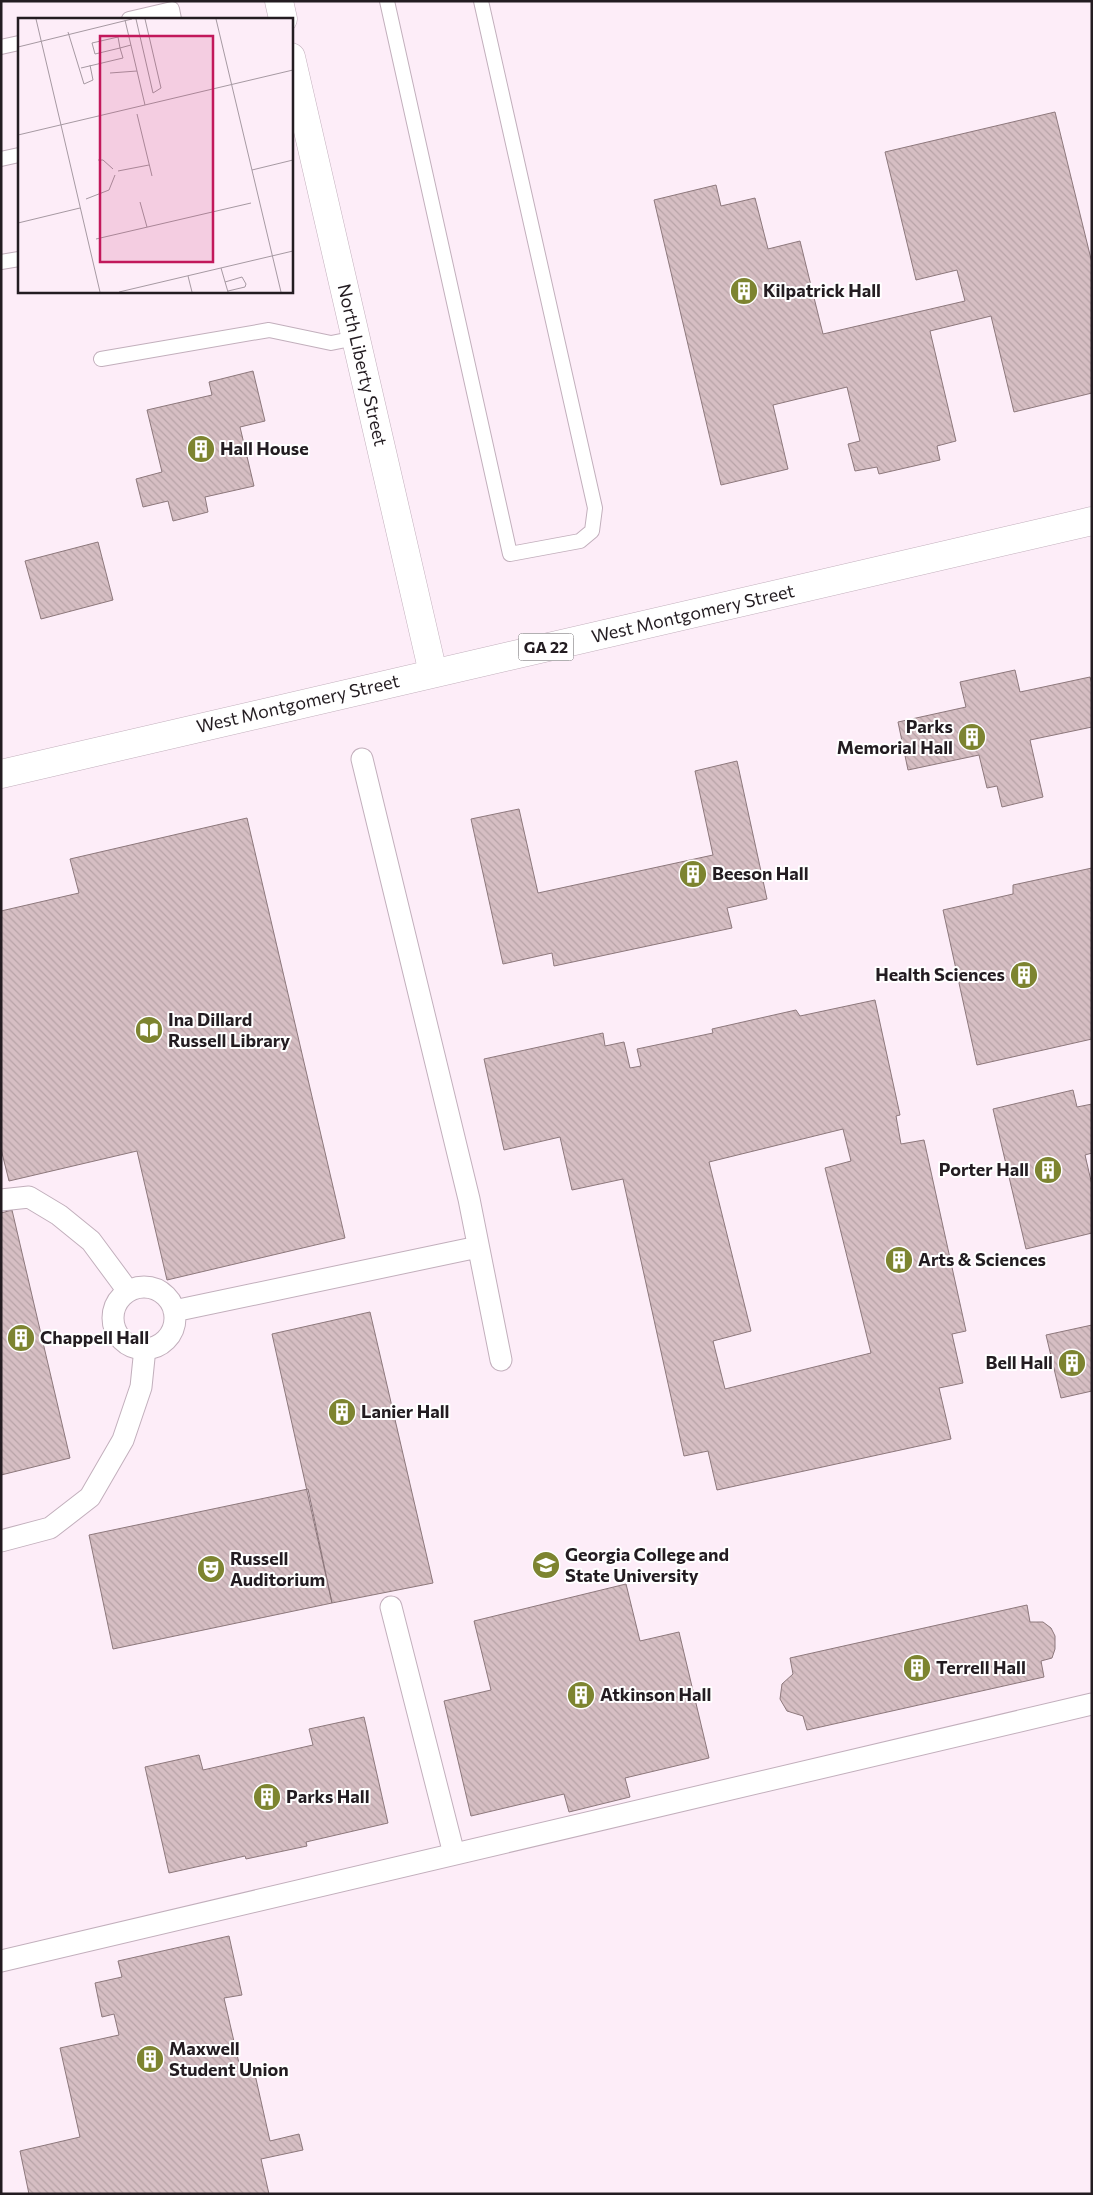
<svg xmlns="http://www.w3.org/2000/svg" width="1093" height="2195" font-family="Commissioner,sans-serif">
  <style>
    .building { fill: url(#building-back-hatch); stroke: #8d787c; fill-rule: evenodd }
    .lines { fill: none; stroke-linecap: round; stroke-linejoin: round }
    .service-casing { stroke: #c2afbc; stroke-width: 16 }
    .pedestrian-casing { stroke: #c2afbc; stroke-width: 23 }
    .minor-casing { stroke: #c2afbc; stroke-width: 29 }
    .primary-casing { stroke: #c2afbc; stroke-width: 29 }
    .service { stroke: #fff; stroke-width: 14 }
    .pedestrian { stroke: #fff; stroke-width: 21 }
    .minor { stroke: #fff; stroke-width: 28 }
    .primary { stroke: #fff; stroke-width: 28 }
    .labels { text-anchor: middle; stroke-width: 4; stroke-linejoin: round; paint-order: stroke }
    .shield { fill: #fff; stroke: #656064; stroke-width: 1 }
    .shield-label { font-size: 16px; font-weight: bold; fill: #231c21 }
    .poi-label { font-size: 18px; font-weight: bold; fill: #231c21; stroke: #fff; text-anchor: start }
    .street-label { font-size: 18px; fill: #231c21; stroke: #fff }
    .inset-road { fill: none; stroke: #a699a2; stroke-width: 1 }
    .view { fill: #c2185b; fill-opacity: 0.15; stroke: #c2185b; stroke-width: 2.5 }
    .inset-edge { fill: none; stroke: #231c21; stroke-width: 2.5 }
  </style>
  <defs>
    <pattern id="building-back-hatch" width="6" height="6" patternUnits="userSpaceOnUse" patternTransform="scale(1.25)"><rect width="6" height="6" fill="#d6bec3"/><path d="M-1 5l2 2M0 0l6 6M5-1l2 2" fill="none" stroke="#b7a3a7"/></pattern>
  </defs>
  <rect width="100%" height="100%" fill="#fdedf8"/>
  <path class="building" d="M 1055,112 L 1092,263 L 1092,393 L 1014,412 L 991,316 L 930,331 L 956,441 L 937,446 L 940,460 L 879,474 L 877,467 L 855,471 L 848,444 L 860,441 L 847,387 L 773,405 L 788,469 L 721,485 L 654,200 L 716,185 L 721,206 L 755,198 L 768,249 L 800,241 L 823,334 L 965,301 L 957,270 L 916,280 L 885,152 Z
    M 253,371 L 265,421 L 240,427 L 254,486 L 205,497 L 208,512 L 173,521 L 168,501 L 143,507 L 136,479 L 162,472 L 147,410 L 212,395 L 209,382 Z
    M 98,542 L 113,600 L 41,619 L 25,561 Z
    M 1015,670 L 1020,692 L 1090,677 L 1092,684 L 1092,727 L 1030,740 L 1043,797 L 1002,807 L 997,786 L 987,788 L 979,755 L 908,770 L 898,722 L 966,707 L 960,682 Z
    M 737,761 L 767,899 L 727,908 L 732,928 L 554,966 L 552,953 L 503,964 L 471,819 L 519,809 L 538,893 L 713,855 L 695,771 Z
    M 247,818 L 345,1238 L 167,1280 L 137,1151 L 9,1181 L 1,1149 L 1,911 L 79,893 L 70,859 Z
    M 1092,868 L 1092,1039 L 977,1065 L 943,910 L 1013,894 L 1013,885 Z
    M 875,1000 L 900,1115 L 896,1116 L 901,1144 L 924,1140 L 966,1331 L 952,1334 L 963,1383 L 939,1388 L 951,1439 L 717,1490 L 708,1451 L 684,1456 L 623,1179 L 572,1190 L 560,1137 L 504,1150 L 484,1059 L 603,1033 L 605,1046 L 624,1042 L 630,1068 L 641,1066 L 637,1049 L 713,1033 L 712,1029 L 796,1010 L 800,1016 ZM 843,1129 L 851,1161 L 825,1168 L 871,1353 L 725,1389 L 713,1341 L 751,1331 L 709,1162 Z
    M 1073,1090 L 1077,1107 L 1092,1104 L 1092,1153 L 1085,1155 L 1092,1185 L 1092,1233 L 1026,1249 L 993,1109 Z
    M 12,1210 L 70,1458 L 1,1475 L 1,1213 Z
    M 370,1312 L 433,1583 L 332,1603 L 272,1334 Z
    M 1092,1325 L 1092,1391 L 1061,1398 L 1046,1335 Z
    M 308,1489 L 332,1603 L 113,1649 L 89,1535 Z
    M 626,1584 L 640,1641 L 679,1632 L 709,1758 L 625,1778 L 630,1797 L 569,1812 L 564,1794 L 471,1816 L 444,1701 L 491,1690 L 474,1621 Z
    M 1027,1605 L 1030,1622 L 1043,1622 L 1051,1628 L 1055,1636 L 1055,1649 L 1052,1658 L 1041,1661 L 1044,1677 L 807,1730 L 803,1716 L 787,1711 L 780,1699 L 782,1684 L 793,1674 L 790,1658 Z
    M 364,1717 L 388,1823 L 306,1842 L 307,1846 L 246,1859 L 245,1856 L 169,1873 L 145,1767 L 199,1755 L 203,1770 L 313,1745 L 309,1729 Z
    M 229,1936 L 242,1995 L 224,1998 L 241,2072 L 254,2070 L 270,2141 L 299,2134 L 303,2150 L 261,2159 L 269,2194 L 29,2194 L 20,2151 L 80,2137 L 60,2048 L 119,2035 L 114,2014 L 102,2017 L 95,1983 L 122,1977 L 118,1961 Z"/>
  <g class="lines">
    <defs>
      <path id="service" d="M 387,1 L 510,554 L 580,541 L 592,531 L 595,508 L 481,1
        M 129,19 L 172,9 L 174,19
        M 1,47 L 19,43
        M 1,159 L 19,155
        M 1,262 L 19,259
        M 101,359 L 269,330 L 331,343 L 356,338"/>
      <path id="pedestrian" d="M 362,759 L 469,1199 L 501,1360
        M 1,1200 L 29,1197 L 59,1215 L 91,1241 L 128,1291
        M113 1318a31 31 0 1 1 62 0a31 31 0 1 1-62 0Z
        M 174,1311 L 478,1247
        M 1,1541 L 50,1528 L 90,1497 L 123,1440 L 141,1387 L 145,1348
        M 391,1607 L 454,1854
        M 1,1961 L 1092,1704"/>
      <path id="minor" d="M 279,1 L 283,19
        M 291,57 L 433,673"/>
      <path id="primary" d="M 1,774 L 1092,521"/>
    </defs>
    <use href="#service" class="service-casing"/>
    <use href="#pedestrian" class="pedestrian-casing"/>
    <use href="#minor" class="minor-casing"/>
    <use href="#primary" class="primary-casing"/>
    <use href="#service" class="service"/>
    <use href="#pedestrian" class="pedestrian"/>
    <use href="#minor" class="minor"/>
    <use href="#primary" class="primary"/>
  </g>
  <defs>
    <symbol id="building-disc" viewBox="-11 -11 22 22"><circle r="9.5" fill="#7d8430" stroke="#fff"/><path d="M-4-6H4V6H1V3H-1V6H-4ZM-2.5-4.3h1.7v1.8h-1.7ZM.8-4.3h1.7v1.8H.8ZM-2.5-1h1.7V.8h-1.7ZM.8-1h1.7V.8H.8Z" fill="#fff"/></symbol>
    <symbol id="library-disc" viewBox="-11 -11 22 22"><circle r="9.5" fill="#7d8430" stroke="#fff"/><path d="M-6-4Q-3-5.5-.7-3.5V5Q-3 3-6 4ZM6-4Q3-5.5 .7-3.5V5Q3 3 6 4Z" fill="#fff"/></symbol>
    <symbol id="university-disc" viewBox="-11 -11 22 22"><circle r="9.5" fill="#7d8430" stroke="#fff"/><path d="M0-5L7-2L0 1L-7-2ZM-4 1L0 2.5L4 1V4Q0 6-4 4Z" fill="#fff"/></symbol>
    <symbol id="theatre-disc" viewBox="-11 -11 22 22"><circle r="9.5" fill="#7d8430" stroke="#fff"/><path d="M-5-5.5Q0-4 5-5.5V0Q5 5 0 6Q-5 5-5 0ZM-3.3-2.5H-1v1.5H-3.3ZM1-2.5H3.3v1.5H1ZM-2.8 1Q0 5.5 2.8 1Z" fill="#fff"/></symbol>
  </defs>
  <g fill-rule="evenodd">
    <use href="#building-disc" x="728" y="275" width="32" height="32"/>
    <use href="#building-disc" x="185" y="433" width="32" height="32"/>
    <use href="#building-disc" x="956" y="721" width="32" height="32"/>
    <use href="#building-disc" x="677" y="858" width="32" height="32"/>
    <use href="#building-disc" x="1008" y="959" width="32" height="32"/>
    <use href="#library-disc" x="133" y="1014" width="32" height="32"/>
    <use href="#building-disc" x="1032" y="1154" width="32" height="32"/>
    <use href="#building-disc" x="883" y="1244" width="32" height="32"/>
    <use href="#building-disc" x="5" y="1322" width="32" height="32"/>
    <use href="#building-disc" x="1056" y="1347" width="32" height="32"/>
    <use href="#building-disc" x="326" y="1396" width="32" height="32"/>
    <use href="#university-disc" x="530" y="1549" width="32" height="32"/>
    <use href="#theatre-disc" x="195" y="1553" width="32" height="32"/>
    <use href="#building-disc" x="901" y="1652" width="32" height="32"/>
    <use href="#building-disc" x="565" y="1679" width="32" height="32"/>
    <use href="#building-disc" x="251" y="1781" width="32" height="32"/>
    <use href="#building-disc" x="134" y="2043" width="32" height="32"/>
  </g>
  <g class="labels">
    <rect class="shield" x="518.5" y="633.5" width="55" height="27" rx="4"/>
    <g class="shield-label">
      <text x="546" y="653">GA 22</text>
    </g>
    <g class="poi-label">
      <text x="763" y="297">Kilpatrick Hall</text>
      <text x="220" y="455">Hall House</text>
      <text x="953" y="733" text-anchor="end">Parks<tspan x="953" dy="21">Memorial Hall</tspan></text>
      <text x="712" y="880">Beeson Hall</text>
      <text x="1005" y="981" text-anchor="end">Health Sciences</text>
      <text x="168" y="1026">Ina Dillard<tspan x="168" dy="21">Russell Library</tspan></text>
      <text x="1029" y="1176" text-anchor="end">Porter Hall</text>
      <text x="918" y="1266">Arts &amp; Sciences</text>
      <text x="40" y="1344">Chappell Hall</text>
      <text x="1053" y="1369" text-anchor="end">Bell Hall</text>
      <text x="361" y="1418">Lanier Hall</text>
      <text x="565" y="1561">Georgia College and<tspan x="565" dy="21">State University</tspan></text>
      <text x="230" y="1565">Russell<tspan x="230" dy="21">Auditorium</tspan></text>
      <text x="936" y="1674">Terrell Hall</text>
      <text x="600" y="1701">Atkinson Hall</text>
      <text x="286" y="1803">Parks Hall</text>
      <text x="169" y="2055">Maxwell<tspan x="169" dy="21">Student Union</tspan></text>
    </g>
    <g class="street-label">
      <text transform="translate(362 365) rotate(77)" y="6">North Liberty Street</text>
      <text transform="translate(693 614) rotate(-13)" y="6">West Montgomery Street</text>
      <text transform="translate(298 704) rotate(-13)" y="6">West Montgomery Street</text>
    </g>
  </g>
  <g transform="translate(18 18)">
    <rect width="275" height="275" fill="#fdedf8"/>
    <path class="inset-road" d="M 18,1 L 43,107M 118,1 L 135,75 L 143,70 L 127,1M 198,1 L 263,274M 107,2 L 127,87M 50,14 L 66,66 L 75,62 L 72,47M 0,29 L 114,1M 63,50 L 105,40 L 102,30 L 100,19 L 74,25 L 77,36 L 102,30 L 113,27M 92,55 L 119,53M 119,96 L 134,158M 43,107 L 82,274M 0,117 L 275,52M 80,142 L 85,142 L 95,151M 234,152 L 275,142M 100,153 L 131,147M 68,181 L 91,172 L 97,157M 122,184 L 129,209M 0,205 L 62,190M 78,221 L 233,185M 203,250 L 210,274M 170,258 L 174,274M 207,264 L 224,259 L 228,266 L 227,269 L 210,273M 101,274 L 275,233"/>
    <path class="view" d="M 82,18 L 195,18 L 195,244 L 82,244 Z"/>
    <rect width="275" height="275" class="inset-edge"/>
  </g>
  <rect width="1093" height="2195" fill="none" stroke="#231c21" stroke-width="5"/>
</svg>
